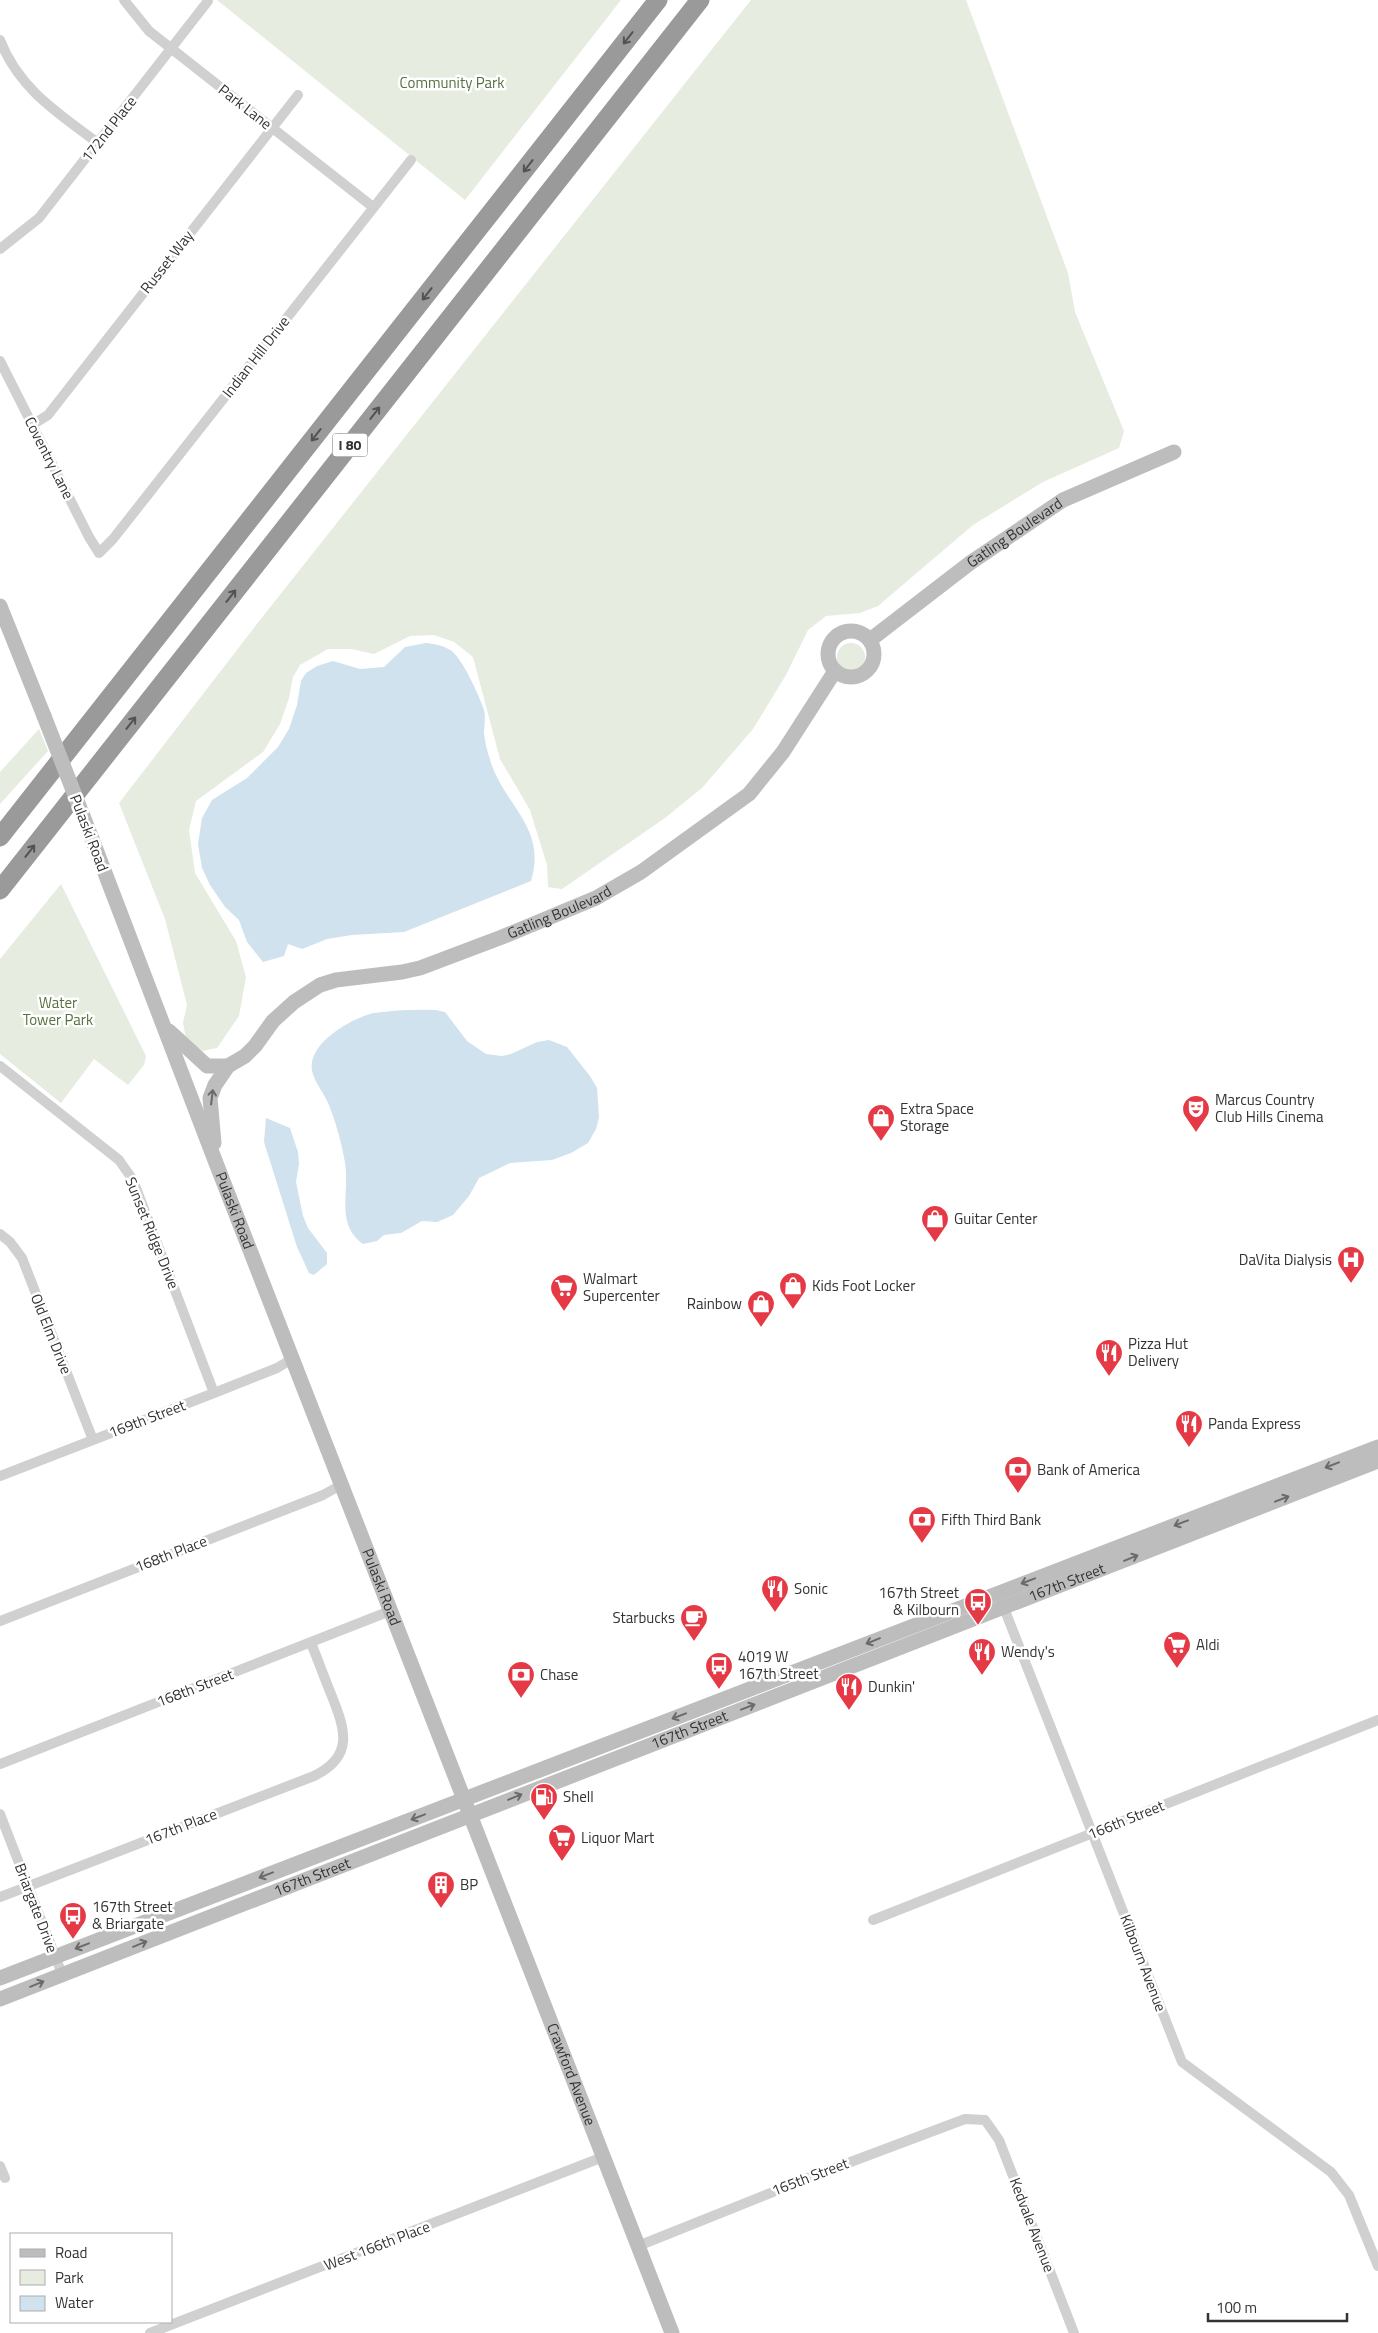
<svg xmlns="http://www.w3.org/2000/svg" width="1378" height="2333" font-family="'Titillium Web',sans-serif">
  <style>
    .green { fill: #e6ecdf }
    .water { fill: #cfe2ee }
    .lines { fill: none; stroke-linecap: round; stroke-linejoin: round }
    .street { stroke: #d0d0d0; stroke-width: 10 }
    .secondary { stroke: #bdbdbd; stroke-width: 15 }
    .highway { stroke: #9a9a9a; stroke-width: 19 }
    .secondary-bridge { stroke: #bdbdbd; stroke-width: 15 }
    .oneway { stroke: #525252 }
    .oneway2 { stroke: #6a6a6a }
    .labels { text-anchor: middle; stroke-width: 5; stroke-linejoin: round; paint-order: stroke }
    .shield { fill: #fff; stroke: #707070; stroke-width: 1 }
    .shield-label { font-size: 14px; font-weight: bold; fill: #333 }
    .park-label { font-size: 15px; fill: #56703f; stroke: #fff }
    .street-label { font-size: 15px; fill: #333; stroke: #fff }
    .poi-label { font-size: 15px; fill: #333; stroke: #fff; text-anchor: start }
  </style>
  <rect width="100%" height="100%" fill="#fff"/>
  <path class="green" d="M 217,0 L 621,0 L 465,200 Z
    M 751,0 L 966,0 L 1068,273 L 1075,312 L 1124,431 L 1119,448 L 1043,482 L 973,525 L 878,606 L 860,613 L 826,616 L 808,630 L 786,675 L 753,729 L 702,788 L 665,818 L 562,889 L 548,887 L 547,865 L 530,810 L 500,759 L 473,657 L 454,642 L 434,635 L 410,636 L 374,654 L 351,649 L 328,649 L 300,665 L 293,677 L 289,698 L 280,724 L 263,752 L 196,801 L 189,830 L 195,873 L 236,941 L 246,977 L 239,1016 L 217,1048 L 202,1051 L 186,1039 L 183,1023 L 187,1005 L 165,919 L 119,803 L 260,620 Z
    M837 657a14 14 0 1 1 28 0a14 14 0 1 1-28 0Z
    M 39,729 L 48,751 L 0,804 L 0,772 Z
    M 61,884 L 146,1056 L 144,1065 L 128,1085 L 94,1059 L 61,1103 L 0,1054 L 0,959 Z"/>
  <path class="water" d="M 426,643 C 435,644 447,646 454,653 C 465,665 479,695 484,710 C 486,717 484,726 484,733 C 485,743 488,754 491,763 C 506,807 547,828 531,881 L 404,932 L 352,935 L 327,939 L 302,949 L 288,944 L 284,956 L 263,962 L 247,942 L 239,920 L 225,907 L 210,885 L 202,868 L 198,844 L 202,818 L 212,800 L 247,778 L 278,747 L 289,729 L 297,705 L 301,681 L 306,673 L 317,666 L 333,661 L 360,669 L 384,667 L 405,647 Z
    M 435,1010 L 445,1012 L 467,1041 L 486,1054 L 502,1056 L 511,1054 L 537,1042 L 549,1040 L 567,1047 L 590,1076 L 597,1088 L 599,1117 L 596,1129 L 588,1143 L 571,1153 L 552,1160 L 510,1163 L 479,1178 L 469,1196 L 453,1215 L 437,1222 L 422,1221 L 401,1233 L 384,1235 L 377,1241 L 363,1244 C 335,1224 350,1192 345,1163 C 342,1144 336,1123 329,1105 C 324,1093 315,1083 312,1071 C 307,1043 352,1018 374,1013 C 393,1010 416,1009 435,1010 Z
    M 266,1118 L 290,1128 L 298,1152 L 299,1164 L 296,1182 L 303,1216 L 308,1228 L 327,1253 L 327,1264 L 314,1275 L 309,1273 L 297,1247 L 264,1142 Z"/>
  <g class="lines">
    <path class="street" d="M 124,0 L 149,31 L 373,207
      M 0,40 C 19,89 58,113 98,143
      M 0,249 L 39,218 L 208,1
      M 0,361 L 89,537 L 99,553 L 113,539 L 411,160
      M 32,425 L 48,415 L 298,95
      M 0,1066 L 119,1160 L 133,1180 L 214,1393
      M 0,1234 L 10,1242 L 22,1258 L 93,1440
      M 0,1476 L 214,1393 L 277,1368 L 292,1359
      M 1002,1603 L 1182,2062 L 1331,2172 L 1349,2195 L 1378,2266
      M 0,1621 L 323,1495 L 341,1485
      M 0,1764 L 390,1611
      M 0,1814 L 62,1974
      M 0,1897 L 314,1776 C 355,1756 345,1729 331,1694 C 324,1677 318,1660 311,1643
      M 873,1920 L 1378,1720
      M 0,2166 L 5,2178
      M 638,2246 L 808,2178 L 965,2119 L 985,2120 L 999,2140 L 1074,2333
      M 150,2333 L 603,2157"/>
    <g class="secondary">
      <path d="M 0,606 L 44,716"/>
      <circle cx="851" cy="654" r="23"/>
      <path id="s1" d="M 870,640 L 970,563 L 1063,500 L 1174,452"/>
      <path id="s2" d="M 92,839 L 216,1163 L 672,2333"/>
      <path d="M 169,1031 L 207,1066 L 228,1066"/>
      <path id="s3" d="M 214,1143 L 210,1098 L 215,1085 L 228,1066 L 245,1056 L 255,1046 L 273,1021 L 294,1002 L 320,985 L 336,980 L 402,972 L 420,968 L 502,937 L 596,898 L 641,872 L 749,794 L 783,752 L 835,671"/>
      <path d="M 0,1978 L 1378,1447"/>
      <path id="s4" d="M 0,1999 L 1378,1461"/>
    </g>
    <path class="highway" d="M 0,837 L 658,0
      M 0,890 L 700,0"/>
    <path class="secondary-bridge" d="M 44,716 L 92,839"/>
  </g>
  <defs><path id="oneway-shaft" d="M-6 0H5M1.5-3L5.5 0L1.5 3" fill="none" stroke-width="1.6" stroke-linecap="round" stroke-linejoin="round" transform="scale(1.25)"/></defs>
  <g class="oneway">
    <use href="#oneway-shaft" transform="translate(628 38) rotate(128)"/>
    <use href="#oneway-shaft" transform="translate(528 166) rotate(128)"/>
    <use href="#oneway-shaft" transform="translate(427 294) rotate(128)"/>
    <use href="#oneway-shaft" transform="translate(375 413) rotate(-52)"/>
    <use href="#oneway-shaft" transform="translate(316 435) rotate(128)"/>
    <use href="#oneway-shaft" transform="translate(231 596) rotate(-52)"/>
    <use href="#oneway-shaft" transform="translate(131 723) rotate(-52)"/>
    <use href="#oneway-shaft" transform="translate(30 851) rotate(-52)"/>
  </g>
  <g class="oneway2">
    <use href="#oneway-shaft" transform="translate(212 1097) rotate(-83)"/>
    <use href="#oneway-shaft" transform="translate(1332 1465) rotate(159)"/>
    <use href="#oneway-shaft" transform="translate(1282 1499) rotate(-21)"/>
    <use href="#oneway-shaft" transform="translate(1181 1523) rotate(159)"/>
    <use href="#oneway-shaft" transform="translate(1131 1558) rotate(-22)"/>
    <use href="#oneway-shaft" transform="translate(1028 1581) rotate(159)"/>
    <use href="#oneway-shaft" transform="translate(873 1641) rotate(158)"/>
    <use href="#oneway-shaft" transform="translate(748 1707) rotate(-21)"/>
    <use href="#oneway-shaft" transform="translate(679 1716) rotate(159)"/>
    <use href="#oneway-shaft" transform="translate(515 1797) rotate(-22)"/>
    <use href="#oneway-shaft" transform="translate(418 1817) rotate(159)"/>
    <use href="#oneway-shaft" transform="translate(266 1875) rotate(159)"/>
    <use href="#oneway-shaft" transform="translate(140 1944) rotate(-22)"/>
    <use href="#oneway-shaft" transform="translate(82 1946) rotate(159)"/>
    <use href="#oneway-shaft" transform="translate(37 1984) rotate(-22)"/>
  </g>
  <defs>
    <symbol id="theatre-pin" viewBox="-11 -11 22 30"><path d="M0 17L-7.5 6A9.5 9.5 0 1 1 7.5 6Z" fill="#e63946" stroke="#fff"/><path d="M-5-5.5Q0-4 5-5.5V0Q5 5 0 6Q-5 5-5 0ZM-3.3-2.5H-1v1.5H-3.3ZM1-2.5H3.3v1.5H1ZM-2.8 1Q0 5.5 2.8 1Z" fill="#fff"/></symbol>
    <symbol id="shop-pin" viewBox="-11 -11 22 30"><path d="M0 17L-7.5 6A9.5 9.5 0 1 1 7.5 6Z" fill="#e63946" stroke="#fff"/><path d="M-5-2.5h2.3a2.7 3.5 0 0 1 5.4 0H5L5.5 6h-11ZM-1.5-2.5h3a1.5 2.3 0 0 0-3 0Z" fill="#fff"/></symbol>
    <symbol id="hospital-pin" viewBox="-11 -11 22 30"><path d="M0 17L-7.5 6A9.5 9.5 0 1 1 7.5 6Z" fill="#e63946" stroke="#fff"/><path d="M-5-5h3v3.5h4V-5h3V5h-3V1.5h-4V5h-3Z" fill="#fff"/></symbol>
    <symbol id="supermarket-pin" viewBox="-11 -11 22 30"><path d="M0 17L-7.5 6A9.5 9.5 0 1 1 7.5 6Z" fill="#e63946" stroke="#fff"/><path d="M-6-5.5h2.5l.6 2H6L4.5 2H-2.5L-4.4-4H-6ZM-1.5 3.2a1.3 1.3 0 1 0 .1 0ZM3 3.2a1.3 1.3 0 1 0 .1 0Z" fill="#fff"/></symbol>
    <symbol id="restaurant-pin" viewBox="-11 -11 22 30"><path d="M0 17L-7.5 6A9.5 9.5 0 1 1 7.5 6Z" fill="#e63946" stroke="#fff"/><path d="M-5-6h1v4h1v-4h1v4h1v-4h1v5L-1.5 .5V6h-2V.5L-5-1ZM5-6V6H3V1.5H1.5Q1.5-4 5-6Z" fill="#fff"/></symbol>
    <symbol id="bank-pin" viewBox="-11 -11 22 30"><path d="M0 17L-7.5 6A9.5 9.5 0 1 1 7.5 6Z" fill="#e63946" stroke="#fff"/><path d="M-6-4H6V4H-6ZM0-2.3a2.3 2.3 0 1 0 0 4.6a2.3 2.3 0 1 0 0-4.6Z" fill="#fff"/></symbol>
    <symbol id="bus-pin" viewBox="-11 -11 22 30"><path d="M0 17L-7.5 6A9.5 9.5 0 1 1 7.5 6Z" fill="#e63946" stroke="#fff"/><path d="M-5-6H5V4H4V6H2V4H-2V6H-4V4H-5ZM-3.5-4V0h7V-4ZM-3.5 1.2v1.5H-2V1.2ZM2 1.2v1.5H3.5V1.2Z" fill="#fff"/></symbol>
    <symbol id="cafe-pin" viewBox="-11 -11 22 30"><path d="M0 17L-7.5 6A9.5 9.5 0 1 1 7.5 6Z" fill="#e63946" stroke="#fff"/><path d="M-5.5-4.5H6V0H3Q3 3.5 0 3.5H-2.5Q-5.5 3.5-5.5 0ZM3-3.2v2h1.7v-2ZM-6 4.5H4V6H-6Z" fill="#fff"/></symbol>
    <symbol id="fuel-pin" viewBox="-11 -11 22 30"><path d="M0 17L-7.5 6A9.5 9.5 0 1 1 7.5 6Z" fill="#e63946" stroke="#fff"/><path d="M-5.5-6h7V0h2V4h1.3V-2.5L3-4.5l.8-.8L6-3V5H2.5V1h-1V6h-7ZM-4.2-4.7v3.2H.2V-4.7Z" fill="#fff"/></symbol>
    <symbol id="building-pin" viewBox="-11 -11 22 30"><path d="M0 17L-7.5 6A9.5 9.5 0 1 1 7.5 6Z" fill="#e63946" stroke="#fff"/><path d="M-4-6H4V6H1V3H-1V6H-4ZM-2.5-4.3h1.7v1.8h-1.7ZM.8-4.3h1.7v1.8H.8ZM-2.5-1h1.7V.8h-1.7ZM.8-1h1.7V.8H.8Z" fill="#fff"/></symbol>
  </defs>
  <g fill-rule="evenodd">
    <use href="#theatre-pin" x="1180" y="1093" width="32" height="43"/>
    <use href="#shop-pin" x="865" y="1102" width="32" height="43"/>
    <use href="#shop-pin" x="919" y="1203" width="32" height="43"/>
    <use href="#hospital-pin" x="1335" y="1244" width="32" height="43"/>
    <use href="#shop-pin" x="777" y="1270" width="32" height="43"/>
    <use href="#supermarket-pin" x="548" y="1272" width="32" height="43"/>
    <use href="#shop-pin" x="745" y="1288" width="32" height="43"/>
    <use href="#restaurant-pin" x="1093" y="1337" width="32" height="43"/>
    <use href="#restaurant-pin" x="1173" y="1408" width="32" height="43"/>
    <use href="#bank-pin" x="1002" y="1454" width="32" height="43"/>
    <use href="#bank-pin" x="906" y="1504" width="32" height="43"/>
    <use href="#restaurant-pin" x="759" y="1573" width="32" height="43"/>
    <use href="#bus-pin" x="962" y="1586" width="32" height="43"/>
    <use href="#cafe-pin" x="678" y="1602" width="32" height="43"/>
    <use href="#supermarket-pin" x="1161" y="1629" width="32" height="43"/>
    <use href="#restaurant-pin" x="966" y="1636" width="32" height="43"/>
    <use href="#bus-pin" x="703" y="1650" width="32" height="43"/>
    <use href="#bank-pin" x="505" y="1659" width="32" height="43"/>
    <use href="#restaurant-pin" x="833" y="1671" width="32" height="43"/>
    <use href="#fuel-pin" x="528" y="1781" width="32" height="43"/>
    <use href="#supermarket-pin" x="546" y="1822" width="32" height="43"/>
    <use href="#building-pin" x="425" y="1869" width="32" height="43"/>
    <use href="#bus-pin" x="57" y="1900" width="32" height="43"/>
  </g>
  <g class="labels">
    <rect class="shield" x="332.5" y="433.5" width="35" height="23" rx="4"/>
    <g class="shield-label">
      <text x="350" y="450">I 80</text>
    </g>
    <g class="park-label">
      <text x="452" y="88">Community Park</text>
      <text x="58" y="1008">Water<tspan x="58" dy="17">Tower Park</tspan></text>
    </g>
    <g class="street-label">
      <text transform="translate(245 107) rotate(38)" y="5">Park Lane</text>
      <text transform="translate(109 129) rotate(-52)" y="5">172nd Place</text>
      <text transform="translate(167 262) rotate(-52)" y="5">Russet Way</text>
      <text transform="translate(256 357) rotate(-52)" y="5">Indian Hill Drive</text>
      <text transform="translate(49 458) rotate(63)" y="5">Coventry Lane</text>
      <text dy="5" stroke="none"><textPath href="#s1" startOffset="180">Gatling Boulevard</textPath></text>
      <text transform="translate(89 833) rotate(69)" y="5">Pulaski Road</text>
      <text dy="5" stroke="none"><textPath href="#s3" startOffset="458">Gatling Boulevard</textPath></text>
      <text dy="5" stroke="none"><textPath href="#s2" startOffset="398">Pulaski Road</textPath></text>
      <text transform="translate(152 1233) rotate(68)" y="5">Sunset Ridge Drive</text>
      <text transform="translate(51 1334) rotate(68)" y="5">Old Elm Drive</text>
      <text transform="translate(147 1419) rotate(-21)" y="5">169th Street</text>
      <text transform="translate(171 1554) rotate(-21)" y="5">168th Place</text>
      <text dy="5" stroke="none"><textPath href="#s4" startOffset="1145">167th Street</textPath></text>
      <text dy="5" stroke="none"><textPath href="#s2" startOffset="802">Pulaski Road</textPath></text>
      <text transform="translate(195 1688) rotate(-21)" y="5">168th Street</text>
      <text dy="5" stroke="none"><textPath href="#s4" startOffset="740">167th Street</textPath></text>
      <text transform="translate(1126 1820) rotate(-22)" y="5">166th Street</text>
      <text transform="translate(181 1827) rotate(-21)" y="5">167th Place</text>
      <text dy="5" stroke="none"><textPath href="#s4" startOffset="335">167th Street</textPath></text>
      <text transform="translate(36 1908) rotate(69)" y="5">Briargate Drive</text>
      <text transform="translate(1143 1963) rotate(69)" y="5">Kilbourn Avenue</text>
      <text dy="5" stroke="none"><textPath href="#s2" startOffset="1325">Crawford Avenue</textPath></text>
      <text transform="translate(810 2177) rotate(-21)" y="5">165th Street</text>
      <text transform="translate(1032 2225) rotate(69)" y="5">Kedvale Avenue</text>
      <text transform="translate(377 2246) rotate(-21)" y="5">West 166th Place</text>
    </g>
    <g class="poi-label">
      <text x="1215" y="1105">Marcus Country<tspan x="1215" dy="17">Club Hills Cinema</tspan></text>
      <text x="900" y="1114">Extra Space<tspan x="900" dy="17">Storage</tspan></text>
      <text x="954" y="1224">Guitar Center</text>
      <text x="1332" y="1265" text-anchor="end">DaVita Dialysis</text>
      <text x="583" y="1284">Walmart<tspan x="583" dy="17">Supercenter</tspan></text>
      <text x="812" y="1291">Kids Foot Locker</text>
      <text x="742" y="1309" text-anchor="end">Rainbow</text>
      <text x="1128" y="1349">Pizza Hut<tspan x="1128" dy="17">Delivery</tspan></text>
      <text x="1208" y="1429">Panda Express</text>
      <text x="1037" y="1475">Bank of America</text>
      <text x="941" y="1525">Fifth Third Bank</text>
      <text x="794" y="1594">Sonic</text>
      <text x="959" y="1598" text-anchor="end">167th Street<tspan x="959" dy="17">&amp; Kilbourn</tspan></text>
      <text x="675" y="1623" text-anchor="end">Starbucks</text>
      <text x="1196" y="1650">Aldi</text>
      <text x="1001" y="1657">Wendy's</text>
      <text x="738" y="1662">4019 W<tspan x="738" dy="17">167th Street</tspan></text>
      <text x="540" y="1680">Chase</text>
      <text x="868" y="1692">Dunkin'</text>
      <text x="563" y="1802">Shell</text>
      <text x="581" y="1843">Liquor Mart</text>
      <text x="460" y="1890">BP</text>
      <text x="92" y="1912">167th Street<tspan x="92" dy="17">&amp; Briargate</tspan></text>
    </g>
  </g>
  <rect x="10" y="2233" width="162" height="90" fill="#ffffff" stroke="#adadad"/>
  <rect x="20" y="2249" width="25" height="8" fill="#bdbdbd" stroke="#adadad"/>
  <text x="55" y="2258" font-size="15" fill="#333333">Road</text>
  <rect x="20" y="2270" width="25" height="15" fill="#e6ecdf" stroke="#adadad"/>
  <text x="55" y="2283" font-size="15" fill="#333333">Park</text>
  <rect x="20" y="2296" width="25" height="15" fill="#cfe2ee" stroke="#adadad"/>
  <text x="55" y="2308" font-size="15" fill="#333333">Water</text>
  <path d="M1208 2313v8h139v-8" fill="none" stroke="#333333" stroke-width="2.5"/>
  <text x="1216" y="2313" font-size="15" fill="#333333" stroke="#ffffff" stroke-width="4" paint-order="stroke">100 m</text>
</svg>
